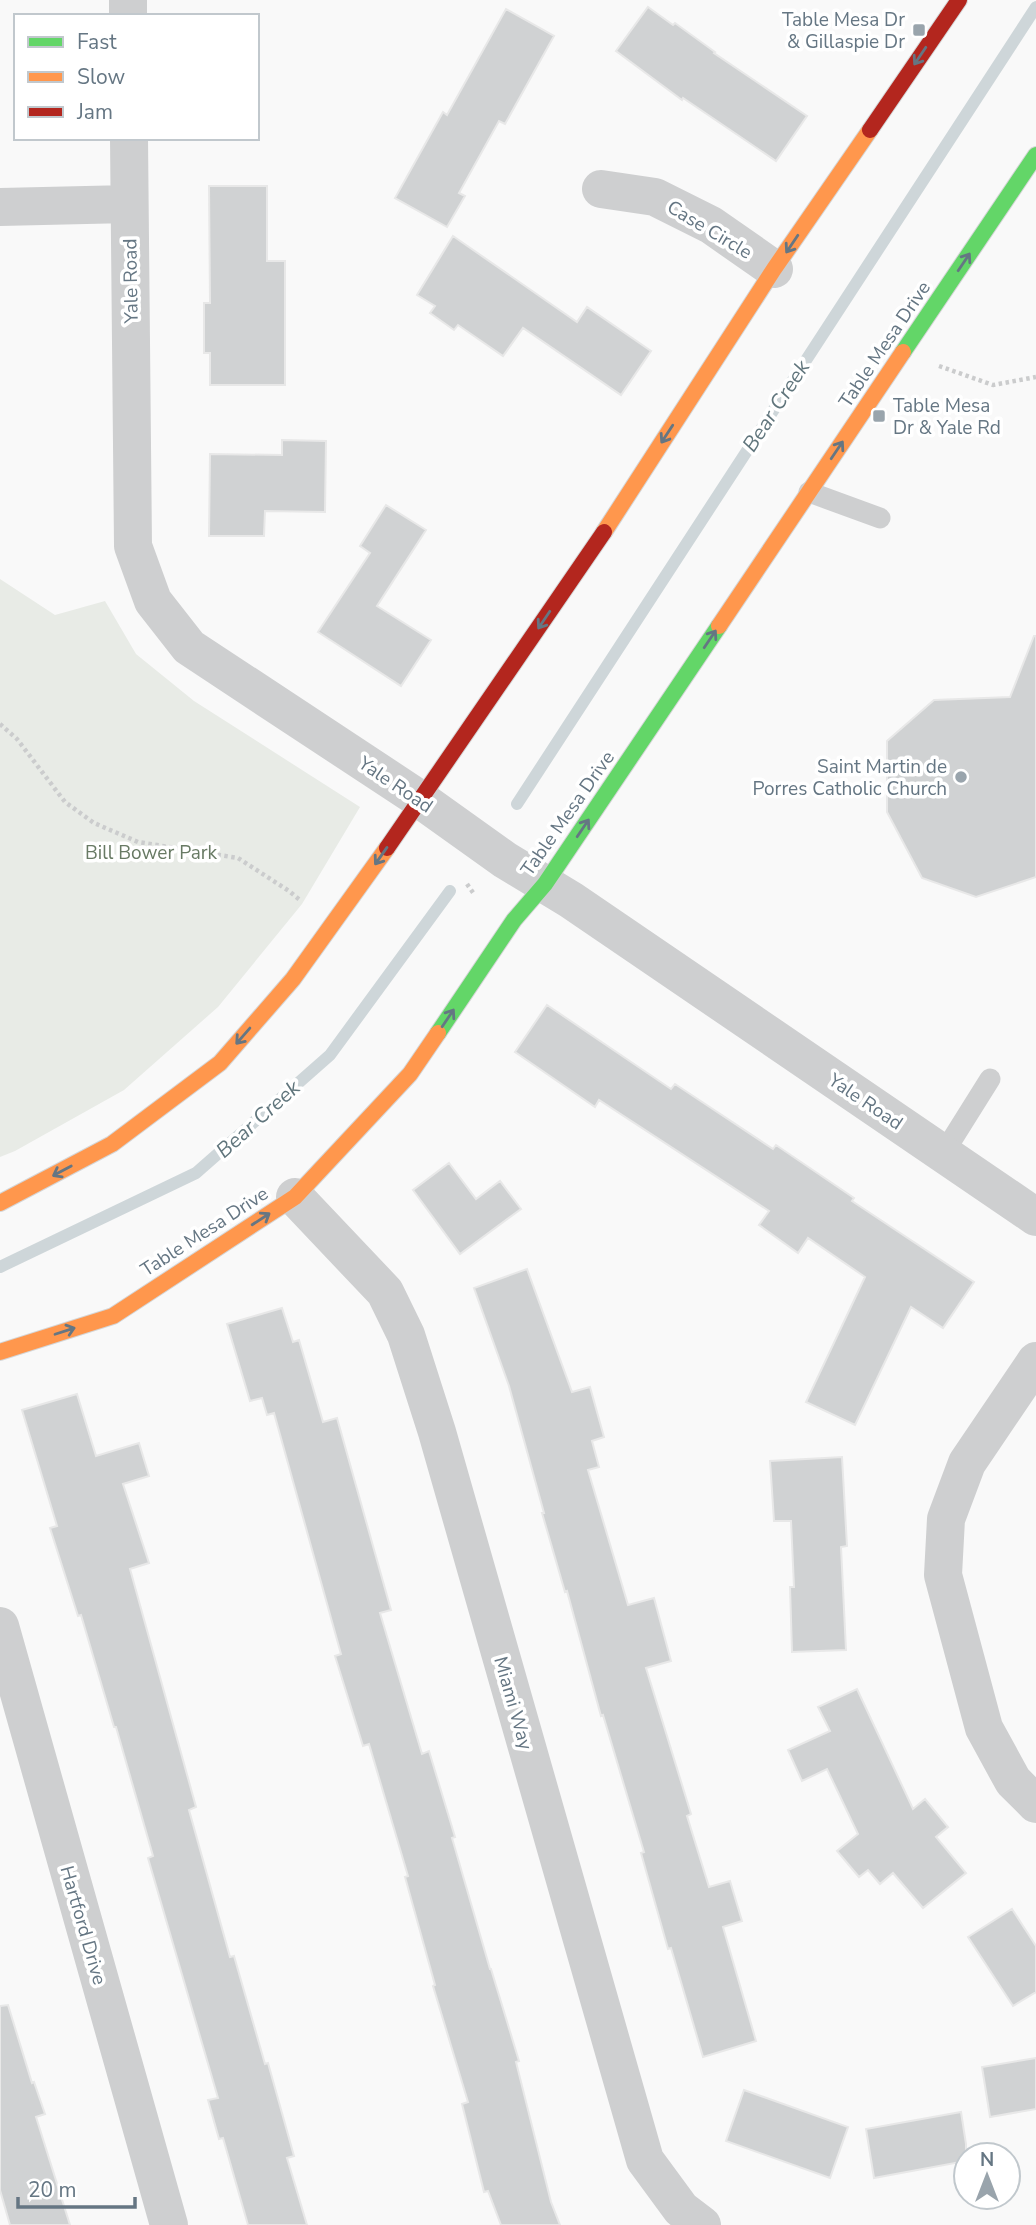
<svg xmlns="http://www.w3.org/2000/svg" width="1036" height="2225" font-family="'Nunito Sans',sans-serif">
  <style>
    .green { fill: #e8ebe6 }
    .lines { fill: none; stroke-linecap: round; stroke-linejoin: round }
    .stream { stroke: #ced6d9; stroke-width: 12 }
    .building { fill: #d0d2d3; stroke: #e8e8e8; stroke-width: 2 }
    .fast-casing { stroke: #d5d6d7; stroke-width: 18 }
    .slow-casing { stroke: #d5d6d7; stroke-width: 18 }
    .jam-casing { stroke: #d5d6d7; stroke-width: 18 }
    .path { stroke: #cbcccd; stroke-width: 4.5; stroke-dasharray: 3.5 3.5; stroke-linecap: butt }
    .lane { stroke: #cecfd0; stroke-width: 21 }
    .street { stroke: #cecfd0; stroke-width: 38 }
    .fast { stroke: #63d668; stroke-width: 16 }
    .slow { stroke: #ff974d; stroke-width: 16 }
    .jam { stroke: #b3261e; stroke-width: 16 }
    .oneway { stroke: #657683 }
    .poi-dot { fill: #99a4ac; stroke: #fff; stroke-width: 2.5 }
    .labels { text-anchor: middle; stroke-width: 7; stroke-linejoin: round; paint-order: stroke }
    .poi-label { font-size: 19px; fill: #657683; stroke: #fff; text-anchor: end }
    .street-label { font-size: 19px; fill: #657683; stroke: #fff }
    .park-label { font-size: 19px; fill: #687a64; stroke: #fff }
    .water-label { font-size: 21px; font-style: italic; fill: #60757c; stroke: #fff }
  </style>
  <rect width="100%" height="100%" fill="#f9f9f9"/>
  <path class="green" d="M 0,579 L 55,615 L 105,601 L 136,654 L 194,701 L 360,807 L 302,904 L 218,1007 L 124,1090 L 15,1151 L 0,1157 Z"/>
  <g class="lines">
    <path class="stream" d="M 517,804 L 1036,7
      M 0,1267 L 196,1173 L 330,1055 L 450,891"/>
  </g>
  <path class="building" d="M 648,7 L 673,25 L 675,23 L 715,52 L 714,53 L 807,116 L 776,161 L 683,98 L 682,100 L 616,51 Z
    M 506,9 L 554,36 L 505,124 L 499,121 L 459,193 L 465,196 L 447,227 L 395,198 L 443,112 L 447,115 Z
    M 209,186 L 267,186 L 267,261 L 285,261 L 285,385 L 210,385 L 210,353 L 204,353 L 204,303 L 210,303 Z
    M 453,236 L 577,322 L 587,307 L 651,351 L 621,395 L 523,328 L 503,356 L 458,325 L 454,330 L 430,313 L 435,306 L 417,295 Z
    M 282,440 L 326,441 L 325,512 L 265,511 L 264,536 L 209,536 L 210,454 L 282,455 Z
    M 386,505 L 426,530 L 377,606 L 431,640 L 401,686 L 318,632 L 370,553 L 360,546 Z
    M 1034,636 L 1036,636 L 1036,877 L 976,897 L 922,878 L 887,812 L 887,741 L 934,700 L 1010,697 Z
    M 547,1005 L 671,1089 L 675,1084 L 773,1149 L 776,1145 L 854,1198 L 852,1201 L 974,1282 L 943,1328 L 911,1307 L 855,1425 L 806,1402 L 865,1277 L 808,1238 L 798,1253 L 759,1225 L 769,1211 L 599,1100 L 595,1107 L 515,1052 Z
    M 449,1163 L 476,1199 L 500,1181 L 521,1209 L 460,1254 L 413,1190 Z
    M 527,1269 L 572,1392 L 590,1387 L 604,1437 L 592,1441 L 599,1467 L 588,1470 L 628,1605 L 654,1598 L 671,1661 L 646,1668 L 691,1814 L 687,1816 L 709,1887 L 730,1881 L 742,1921 L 723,1927 L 756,2041 L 703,2057 L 671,1948 L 668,1949 L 641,1853 L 644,1852 L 603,1715 L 601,1716 L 567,1591 L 565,1592 L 542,1513 L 544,1513 L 509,1386 L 474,1288 Z
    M 282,1308 L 293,1342 L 299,1340 L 323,1422 L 337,1418 L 391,1610 L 380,1613 L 422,1754 L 429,1751 L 455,1837 L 452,1838 L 490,1969 L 491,1969 L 519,2061 L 516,2062 L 551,2202 L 560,2225 L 501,2225 L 488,2191 L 484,2192 L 462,2104 L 468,2102 L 433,1986 L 435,1985 L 405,1877 L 408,1876 L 369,1744 L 363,1746 L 335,1656 L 341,1654 L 274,1413 L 267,1415 L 262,1398 L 250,1401 L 227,1324 Z
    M 77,1394 L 96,1456 L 139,1443 L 149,1476 L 123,1484 L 149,1563 L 130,1569 L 196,1807 L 189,1810 L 230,1957 L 234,1956 L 265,2064 L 268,2063 L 294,2156 L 287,2158 L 307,2225 L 248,2225 L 223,2138 L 219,2139 L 208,2100 L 218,2098 L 148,1858 L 153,1856 L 116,1727 L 114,1727 L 81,1615 L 78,1616 L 50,1528 L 57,1526 L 22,1410 Z
    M 842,1457 L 847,1546 L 841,1547 L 846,1650 L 792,1652 L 790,1587 L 794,1587 L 791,1521 L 774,1521 L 770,1461 Z
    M 857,1689 L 913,1809 L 925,1799 L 948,1827 L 936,1837 L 966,1873 L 923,1908 L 893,1873 L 880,1884 L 868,1870 L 859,1877 L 837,1851 L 858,1834 L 827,1769 L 802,1781 L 788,1750 L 830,1731 L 818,1707 Z
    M 1012,1909 L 1036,1946 L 1036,1992 L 1013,2006 L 968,1937 Z
    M 8,2005 L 32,2083 L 34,2082 L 45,2114 L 36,2117 L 70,2225 L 10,2225 L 0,2190 L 0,2006 Z
    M 1036,2058 L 1036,2109 L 990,2117 L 982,2067 Z
    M 744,2090 L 848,2127 L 830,2178 L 726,2141 Z
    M 961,2112 L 966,2144 L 966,2161 L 874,2178 L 866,2129 Z"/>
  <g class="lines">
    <defs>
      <path id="fast" d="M 903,352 L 1036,155
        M 438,1033 L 514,920 L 545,884 L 719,626"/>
      <path id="slow" d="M 604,532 L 774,269 L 870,130
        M 719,626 L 903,352
        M 0,1203 L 112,1144 L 220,1063 L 293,979 L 387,848
        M 0,1352 L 113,1316 L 295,1197 L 410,1074 L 438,1033"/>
      <path id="jam" d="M 870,130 L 959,0
        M 387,848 L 604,532"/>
    </defs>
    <use href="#fast" class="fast-casing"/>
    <use href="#slow" class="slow-casing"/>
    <use href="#jam" class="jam-casing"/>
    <path class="path" d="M 939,366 L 993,385 L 1036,377
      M 0,724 L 17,739 L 65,802 L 94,823 L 138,842 L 238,858 L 289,891 L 301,901
      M 467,884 L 474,894"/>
    <path class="lane" d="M 809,492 L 880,518
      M 943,1154 L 990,1079"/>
    <path class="street" d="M 128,0 L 128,16
      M 129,138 L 133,546 L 153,601 L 189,647 L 421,800 L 505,860 L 571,900 L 1036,1217
      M 601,189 L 655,197 L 711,225 L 774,269
      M 0,207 L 129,204
      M 295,1197 L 385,1292 L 406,1335 L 437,1432 L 645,2160 L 681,2209 L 702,2225
      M 1036,1361 L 967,1463 L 946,1519 L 943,1575 L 984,1728 L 1013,1781 L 1036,1804
      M 0,1626 L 169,2225"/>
    <use href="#fast" class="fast"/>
    <use href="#slow" class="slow"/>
    <use href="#jam" class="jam"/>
  </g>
  <defs><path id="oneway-shaft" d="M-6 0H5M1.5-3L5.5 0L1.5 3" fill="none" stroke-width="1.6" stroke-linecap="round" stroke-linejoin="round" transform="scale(1.75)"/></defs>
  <g class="oneway">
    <use href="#oneway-shaft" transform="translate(920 56) rotate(124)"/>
    <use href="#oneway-shaft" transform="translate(792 244) rotate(124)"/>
    <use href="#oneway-shaft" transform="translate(964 262) rotate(-56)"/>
    <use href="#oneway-shaft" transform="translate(667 434) rotate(123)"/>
    <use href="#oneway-shaft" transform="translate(837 450) rotate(-56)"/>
    <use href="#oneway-shaft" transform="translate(544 620) rotate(124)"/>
    <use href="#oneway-shaft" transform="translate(710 639) rotate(-56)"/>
    <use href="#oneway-shaft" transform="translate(583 828) rotate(-56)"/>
    <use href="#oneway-shaft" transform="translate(381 856) rotate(125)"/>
    <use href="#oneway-shaft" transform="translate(448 1018) rotate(-56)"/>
    <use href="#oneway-shaft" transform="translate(243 1036) rotate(131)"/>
    <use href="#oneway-shaft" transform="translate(62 1171) rotate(152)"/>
    <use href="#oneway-shaft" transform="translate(261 1219) rotate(-33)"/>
    <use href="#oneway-shaft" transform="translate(65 1331) rotate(-18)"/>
  </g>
  <g class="poi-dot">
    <rect x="912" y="23" width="14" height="14" rx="3.5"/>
    <rect x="872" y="409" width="14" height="14" rx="3.5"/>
    <circle cx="961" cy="777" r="7"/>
  </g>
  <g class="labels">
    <g class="poi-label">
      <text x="905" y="26">Table Mesa Dr<tspan x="905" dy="22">&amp; Gillaspie Dr</tspan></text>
      <text x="893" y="412" text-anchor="start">Table Mesa<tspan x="893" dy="22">Dr &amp; Yale Rd</tspan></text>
      <text x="947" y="773">Saint Martin de<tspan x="947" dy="22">Porres Catholic Church</tspan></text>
    </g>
    <g class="street-label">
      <text transform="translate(710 229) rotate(31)" y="7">Case Circle</text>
      <text transform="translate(130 281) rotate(-91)" y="7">Yale Road</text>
      <text transform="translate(884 344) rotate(-56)" y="7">Table Mesa Drive</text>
      <text transform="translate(396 784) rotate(34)" y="7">Yale Road</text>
      <text transform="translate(567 813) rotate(-55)" y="7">Table Mesa Drive</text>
      <text transform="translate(866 1101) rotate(34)" y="7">Yale Road</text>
      <text transform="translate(204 1231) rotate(-33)" y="7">Table Mesa Drive</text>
      <text transform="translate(514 1703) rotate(74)" y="7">Miami Way</text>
      <text transform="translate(84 1925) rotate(74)" y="7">Hartford Drive</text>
    </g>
    <g class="park-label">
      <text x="151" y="859">Bill Bower Park</text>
    </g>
    <g class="water-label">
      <text transform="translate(776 406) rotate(-57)" y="7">Bear Creek</text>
      <text transform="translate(258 1119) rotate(-42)" y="7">Bear Creek</text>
    </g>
  </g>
  <rect x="14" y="14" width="245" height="126" fill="#ffffff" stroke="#c1c8cd" stroke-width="2"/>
  <rect x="28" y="37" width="35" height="10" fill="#63d668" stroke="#c1c8cd" stroke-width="2"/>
  <text x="77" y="49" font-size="21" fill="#657683">Fast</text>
  <rect x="28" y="72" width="35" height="10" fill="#ff974d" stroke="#c1c8cd" stroke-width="2"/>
  <text x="77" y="84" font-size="21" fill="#657683">Slow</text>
  <rect x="28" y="107" width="35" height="10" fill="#b3261e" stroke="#c1c8cd" stroke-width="2"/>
  <text x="77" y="119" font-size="21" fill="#657683">Jam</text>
  <g transform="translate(987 2176)"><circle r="33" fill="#ffffff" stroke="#c1c8cd" stroke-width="2"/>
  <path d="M0-5L12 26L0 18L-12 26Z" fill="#99a4ac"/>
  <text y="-10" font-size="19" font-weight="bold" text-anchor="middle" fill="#657683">N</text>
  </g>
  <path d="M18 2197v10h117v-10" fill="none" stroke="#657683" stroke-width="3.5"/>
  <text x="28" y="2197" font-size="21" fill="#657683" stroke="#ffffff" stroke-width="5" paint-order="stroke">20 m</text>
</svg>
